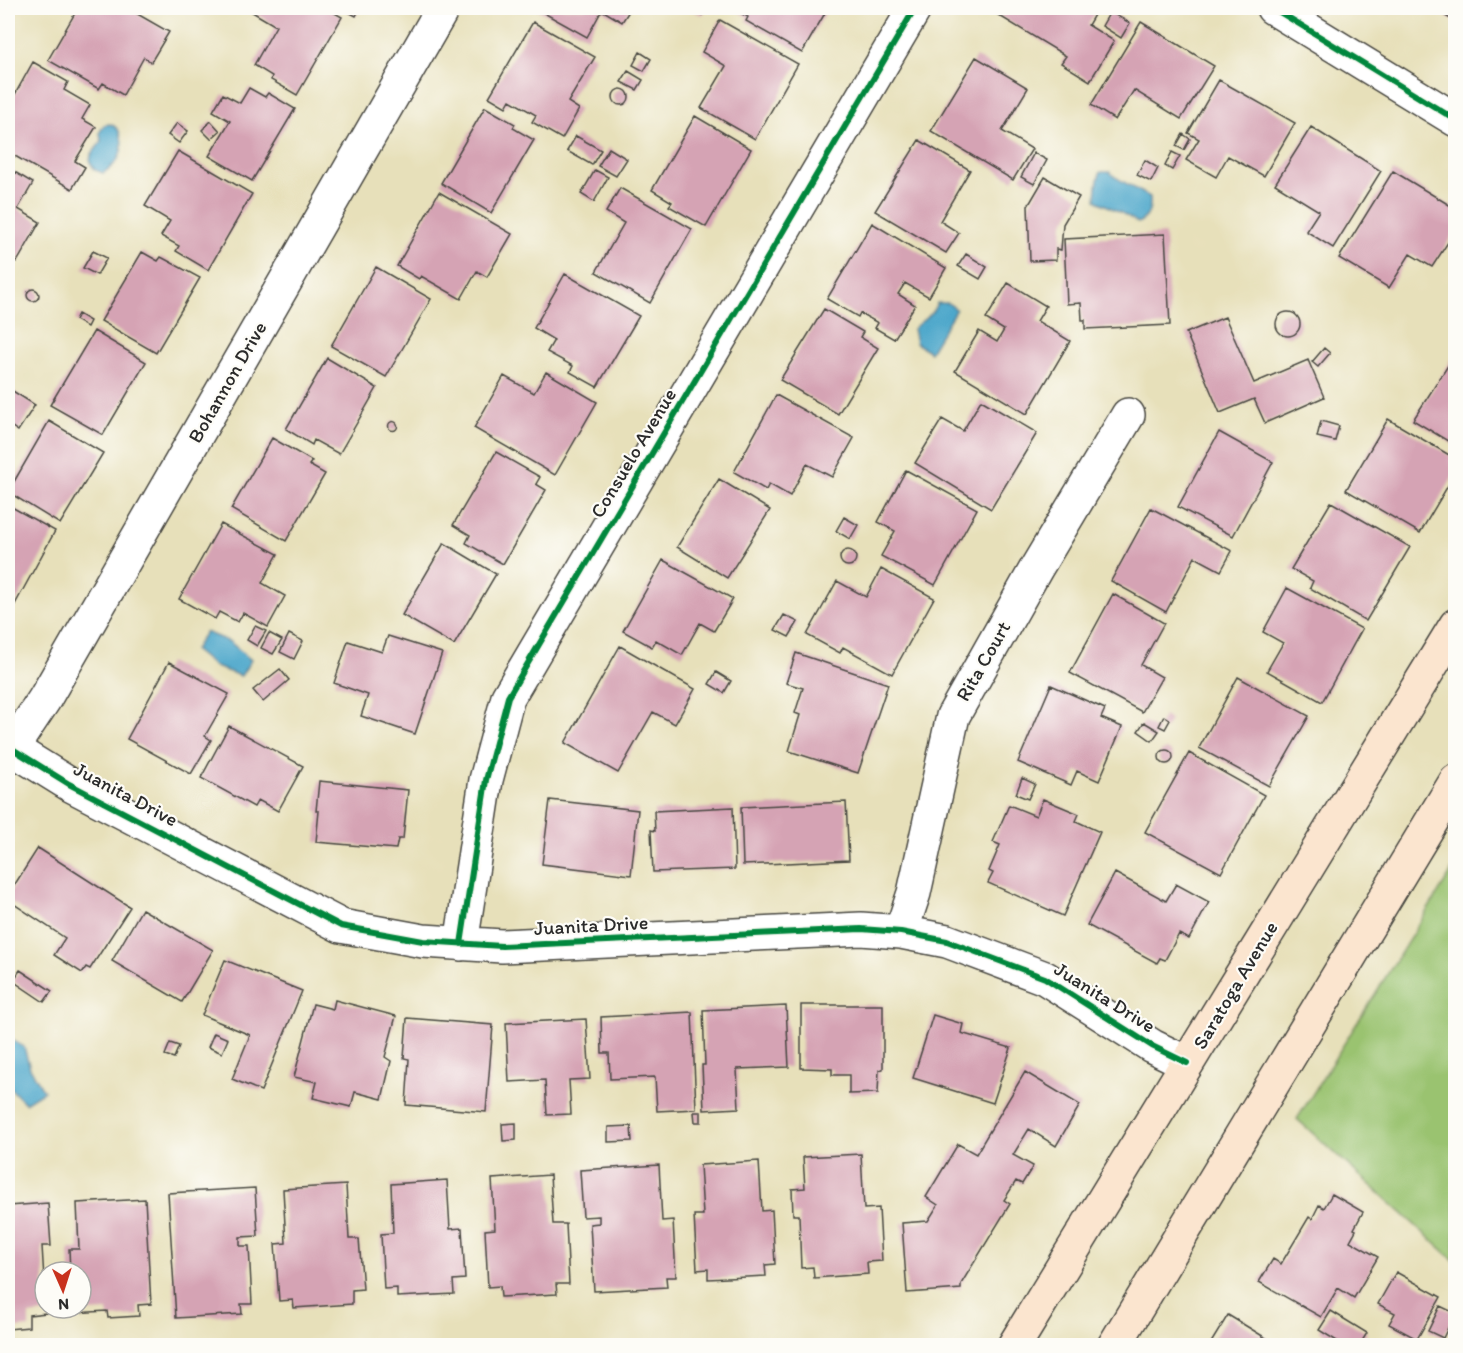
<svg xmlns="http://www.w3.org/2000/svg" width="1463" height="1353" font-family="Itim,sans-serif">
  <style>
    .green { fill: #9ac36f; stroke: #62774d; stroke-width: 1.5 }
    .water { fill: #4da7cb; stroke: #3c697b; stroke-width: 1.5 }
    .building { fill: #d5a3b4 }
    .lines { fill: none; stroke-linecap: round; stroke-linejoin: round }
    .minor-casing { stroke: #474640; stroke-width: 36 }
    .tertiary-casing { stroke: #474640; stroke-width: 36 }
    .secondary-casing { stroke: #474640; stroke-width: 36 }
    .minor { stroke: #fff; stroke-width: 33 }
    .tertiary { stroke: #fff; stroke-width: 33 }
    .secondary { stroke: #fbe5cf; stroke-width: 33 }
    .cycleway-casing { stroke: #fdfcf7; stroke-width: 10 }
    .cycleway { stroke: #00873e; stroke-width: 6 }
    .labels { text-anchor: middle; stroke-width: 4.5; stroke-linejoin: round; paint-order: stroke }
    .street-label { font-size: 20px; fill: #2b2b2b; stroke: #fdfcf7 }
  </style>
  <rect width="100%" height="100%" fill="#fdfcf7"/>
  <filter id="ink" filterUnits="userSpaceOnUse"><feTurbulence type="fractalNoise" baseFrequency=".0167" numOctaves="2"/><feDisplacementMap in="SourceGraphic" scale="12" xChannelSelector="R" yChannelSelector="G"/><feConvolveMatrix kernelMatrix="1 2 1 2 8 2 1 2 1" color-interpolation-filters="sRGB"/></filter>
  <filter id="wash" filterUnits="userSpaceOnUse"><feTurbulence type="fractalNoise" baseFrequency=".008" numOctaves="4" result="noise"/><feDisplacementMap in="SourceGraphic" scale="24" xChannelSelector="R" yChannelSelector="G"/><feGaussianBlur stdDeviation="1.35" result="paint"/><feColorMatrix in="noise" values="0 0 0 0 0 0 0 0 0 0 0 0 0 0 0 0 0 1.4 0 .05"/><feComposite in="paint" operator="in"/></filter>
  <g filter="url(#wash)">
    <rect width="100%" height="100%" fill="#e7e0ba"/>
    <path class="green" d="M 1455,866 L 1455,1261 L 1297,1119 Z"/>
    <path class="water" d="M 110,124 C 124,128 124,149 118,159 C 114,166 109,169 103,173 L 95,170 L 90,162 L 91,155 L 101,142 L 100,132 L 104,125 Z
      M 1101,172 L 1110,172 L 1115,177 L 1150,197 C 1151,209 1149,217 1138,223 C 1124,213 1110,208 1096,200 C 1097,190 1096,180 1101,172 Z
      M 937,303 L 948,303 L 956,309 L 930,352 L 916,343 L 913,329 C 924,317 930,319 937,303 Z
      M 205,632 L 230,642 L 251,660 L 241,676 L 215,667 L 194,650 Z
      M 8,1038 L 24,1047 L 30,1068 L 44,1091 L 25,1103 L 8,1086 Z"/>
    <g id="blocks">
      <path class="building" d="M 78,8 L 127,8 L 169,32 L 151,62 L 144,57 L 123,95 L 103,83 L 99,89 L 48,60 Z
        M 251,8 L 326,8 L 342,17 L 297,95 L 271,80 L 272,76 L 254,65 L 276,26 L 249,10 Z
        M 341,8 L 360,8 L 356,16 Z
        M 535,8 L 631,8 L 622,22 L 602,10 L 587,37 Z
        M 688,8 L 707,8 L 702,15 Z
        M 731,8 L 828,8 L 802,53 L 746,21 L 748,17 Z
        M 996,8 L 1098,8 L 1088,25 L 1114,41 L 1090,81 L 1061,63 L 1066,56 L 993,12 Z
        M 1431,8 L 1456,8 L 1456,22 Z
        M 1110,12 L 1130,23 L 1121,38 L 1102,26 Z
        M 720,20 L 798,64 L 755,139 L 701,108 L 726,66 L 702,52 Z
        M 533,22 L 595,57 L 568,102 L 579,109 L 562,139 L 532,122 L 536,115 L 510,100 L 506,107 L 489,97 Z
        M 1141,22 L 1214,66 L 1181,119 L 1134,90 L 1115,120 L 1091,105 Z
        M 640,52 L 651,59 L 644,71 L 633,65 Z
        M 976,57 L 1028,88 L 1002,131 L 1032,149 L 1013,180 L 931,131 Z
        M 33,62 L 68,82 L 64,90 L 90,105 L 82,119 L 96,127 L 75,161 L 85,167 L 72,189 L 8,152 L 8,107 Z
        M 628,71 L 643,80 L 637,90 L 621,82 Z
        M 1219,80 L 1295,123 L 1264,176 L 1228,156 L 1216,177 L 1186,160 L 1199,139 L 1188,133 Z
        M 249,88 L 265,97 L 268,93 L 295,109 L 252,181 L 209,156 L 230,121 L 213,111 L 223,94 L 240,103 Z
        M613 97a8 8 0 1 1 16 0a8 8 0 1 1-16 0Z
        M 485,107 L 515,124 L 513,128 L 534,140 L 491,213 L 441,183 Z
        M 695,116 L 751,149 L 706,227 L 669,206 L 672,202 L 652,190 Z
        M 211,121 L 220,131 L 211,139 L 202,130 Z
        M 177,123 L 188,131 L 179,143 L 168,135 Z
        M 1311,127 L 1381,171 L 1333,248 L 1306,231 L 1319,211 L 1275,184 Z
        M 1183,134 L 1190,139 L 1184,150 L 1176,146 Z
        M 576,136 L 601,150 L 592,165 L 567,151 Z
        M 919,140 L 970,170 L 940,221 L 959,233 L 946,253 L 875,211 Z
        M 609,148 L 627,159 L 616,176 L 598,166 Z
        M 178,151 L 252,194 L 208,270 L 176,251 L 179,246 L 161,236 L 170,221 L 145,206 Z
        M 1172,152 L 1180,156 L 1172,170 L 1165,166 Z
        M 1034,153 L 1047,160 L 1034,184 L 1021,177 Z
        M 1145,160 L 1158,168 L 1151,182 L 1137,175 Z
        M 8,168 L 33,183 L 18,209 L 40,222 L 17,262 L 8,256 Z
        M 595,170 L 608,177 L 594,202 L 581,194 Z
        M 1393,171 L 1456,209 L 1456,230 L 1432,267 L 1410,254 L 1389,288 L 1339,258 Z
        M 1045,177 L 1079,197 L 1063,224 L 1061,250 L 1056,249 L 1056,260 L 1030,261 L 1028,206 Z
        M 620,188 L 692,229 L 650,303 L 596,272 L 624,223 L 606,212 Z
        M 439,192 L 512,234 L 487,277 L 477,271 L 461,299 L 421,276 L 419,279 L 397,266 Z
        M 872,223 L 946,268 L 929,297 L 905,283 L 898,294 L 915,305 L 894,339 L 875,328 L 878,323 L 860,313 L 858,317 L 827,299 Z
        M 1165,234 L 1170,325 L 1085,329 L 1085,320 L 1082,320 L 1081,303 L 1067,304 L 1064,239 Z
        M 93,251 L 107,258 L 97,275 L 83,268 Z
        M 142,252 L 158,261 L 161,257 L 200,278 L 156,353 L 101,321 Z
        M 966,254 L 987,267 L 980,279 L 958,266 Z
        M 376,267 L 431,299 L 386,377 L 331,346 Z
        M 565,274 L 639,316 L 597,387 L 570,372 L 573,366 L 547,352 L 554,340 L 534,328 Z
        M 1008,283 L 1046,306 L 1037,321 L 1070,341 L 1027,414 L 955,371 L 979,331 L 997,342 L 1004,330 L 986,319 Z
        M27 295a6 6 0 1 1 12 0a6 6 0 1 1-12 0Z
        M 824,309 L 863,332 L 860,337 L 878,348 L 838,414 L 780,380 Z
        M1276 324a12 12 0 1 1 24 0a12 12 0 1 1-24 0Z
        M 78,314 L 90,321 L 87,327 L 75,320 Z
        M 1225,317 L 1254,383 L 1308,360 L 1324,397 L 1265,423 L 1254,399 L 1220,413 L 1186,333 Z
        M 94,331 L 146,362 L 103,435 L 50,405 Z
        M 1324,348 L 1330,353 L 1318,367 L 1312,362 Z
        M 1456,353 L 1456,446 L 1413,420 Z
        M 327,358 L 377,388 L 339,454 L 314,440 L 312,445 L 286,429 Z
        M 546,372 L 597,402 L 555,475 L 474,428 L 504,376 L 534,393 Z
        M 8,388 L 35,405 L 18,431 L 8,424 Z
        M 776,395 L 854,438 L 832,477 L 807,464 L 790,496 L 769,484 L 766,490 L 734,472 Z
        M 981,400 L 1037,433 L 991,509 L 915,463 L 942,419 L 963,431 Z
        M 1388,419 L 1456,459 L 1456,472 L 1420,533 L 1346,490 Z
        M 49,421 L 103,453 L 60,524 L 8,492 Z
        M 1321,421 L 1339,426 L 1335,441 L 1317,437 Z
        M388.5 426a4.5 4.5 0 1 1 9 0a4.5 4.5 0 1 1-9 0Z
        M 1219,432 L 1273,462 L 1233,536 L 1178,507 Z
        M 272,438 L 312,461 L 309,465 L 325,474 L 286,541 L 231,509 Z
        M 496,452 L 540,477 L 536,484 L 546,490 L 503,564 L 466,543 L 470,535 L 453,525 Z
        M 906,470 L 977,509 L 935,585 L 881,556 L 895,531 L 878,522 Z
        M 719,479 L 770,510 L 727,578 L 677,547 Z
        M 1331,502 L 1410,547 L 1366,621 L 1310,588 L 1313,581 L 1291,569 Z
        M 8,505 L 55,531 L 13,608 L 8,605 Z
        M 1151,508 L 1232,551 L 1221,571 L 1195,557 L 1166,612 L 1111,581 Z
        M 844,517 L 858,525 L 850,539 L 836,531 Z
        M 221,524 L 278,554 L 262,583 L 285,596 L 268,627 L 243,613 L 238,622 L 219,612 L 215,619 L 179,599 Z
        M 444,543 L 496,574 L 454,645 L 402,615 Z
        M840 558a8 8 0 1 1 16 0a8 8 0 1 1-16 0Z
        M 663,560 L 733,599 L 714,631 L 700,623 L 682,655 L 656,640 L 652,647 L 623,631 Z
        M 881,569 L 934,598 L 892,674 L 843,647 L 840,653 L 807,635 L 837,581 L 866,597 Z
        M 1287,588 L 1362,629 L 1322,702 L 1267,671 L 1283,643 L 1263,632 Z
        M 1113,594 L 1164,623 L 1141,665 L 1162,677 L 1142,712 L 1070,673 Z
        M 784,615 L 798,622 L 789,637 L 775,630 Z
        M 255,626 L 266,631 L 257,646 L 247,640 Z
        M 269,633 L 282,640 L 273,654 L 261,648 Z
        M 289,634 L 303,641 L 294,659 L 280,652 Z
        M 388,636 L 442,653 L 415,734 L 361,716 L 368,695 L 334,683 L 348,641 L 382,652 Z
        M 620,646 L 695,689 L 675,724 L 653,712 L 618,773 L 565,743 Z
        M 796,653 L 888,684 L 858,773 L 789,751 L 800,715 L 795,713 L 803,688 L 786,683 Z
        M 169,662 L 229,694 L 205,736 L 211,740 L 191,774 L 127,739 Z
        M 280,669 L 289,680 L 263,702 L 253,690 Z
        M 716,672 L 731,681 L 724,693 L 709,684 Z
        M 1238,677 L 1309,716 L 1269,786 L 1199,748 Z
        M 1051,685 L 1105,709 L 1101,718 L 1122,727 L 1099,781 L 1077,771 L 1071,785 L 1018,762 Z
        M 1164,716 L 1170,720 L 1165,729 L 1159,726 Z
        M 1144,722 L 1159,731 L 1152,741 L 1138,731 Z
        M 229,726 L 303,766 L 278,811 L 258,800 L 254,807 L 201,778 Z
        M1159 757a7 7 0 1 1 14 0a7 7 0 1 1-14 0Z
        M 1189,753 L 1264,795 L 1221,873 L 1145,832 Z
        M 1022,778 L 1035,784 L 1028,799 L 1016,794 Z
        M 319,781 L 408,790 L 403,839 L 398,839 L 396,849 L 316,842 L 319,811 L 316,811 Z
        M 1043,799 L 1079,814 L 1076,821 L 1100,832 L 1063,916 L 988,883 L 993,873 L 989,871 L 1000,845 L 993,842 L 1009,805 L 1036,816 Z
        M 550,800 L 638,810 L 631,875 L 542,864 Z
        M 846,802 L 849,860 L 743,865 L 741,807 Z
        M 733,807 L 735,869 L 653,872 L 651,830 L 655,831 L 654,811 Z
        M 38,848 L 130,907 L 90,969 L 86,967 L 82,973 L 54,955 L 65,938 L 8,900 L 8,895 Z
        M 1115,873 L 1166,901 L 1176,884 L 1209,902 L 1189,939 L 1179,934 L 1165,960 L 1160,958 L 1157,963 L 1087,925 Z
        M 142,909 L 213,950 L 182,1002 L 112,961 Z
        M 225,960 L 302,991 L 261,1091 L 232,1079 L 250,1035 L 202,1015 Z
        M 20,970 L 52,991 L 44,1002 L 13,981 Z
        M 335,1000 L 396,1016 L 385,1057 L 391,1061 L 382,1099 L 355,1092 L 351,1107 L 313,1098 L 317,1082 L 294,1077 L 313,1004 L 333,1009 Z
        M 801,1005 L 883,1005 L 883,1069 L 879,1070 L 878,1093 L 849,1094 L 849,1075 L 832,1075 L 832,1069 L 801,1068 Z
        M 786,1006 L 789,1067 L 737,1069 L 739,1108 L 704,1110 L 702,1065 L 705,1065 L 703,1010 Z
        M 692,1012 L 696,1109 L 657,1111 L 655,1077 L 610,1079 L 609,1053 L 602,1053 L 601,1017 Z
        M 933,1015 L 963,1024 L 961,1033 L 1011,1048 L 993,1103 L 913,1078 Z
        M 407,1018 L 493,1025 L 486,1112 L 406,1105 L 409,1059 L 404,1058 Z
        M 586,1019 L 590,1079 L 569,1080 L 571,1114 L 547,1115 L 545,1080 L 509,1082 L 506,1023 Z
        M 214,1033 L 228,1039 L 222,1053 L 208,1047 Z
        M 170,1043 L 179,1046 L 174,1058 L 165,1055 Z
        M 1025,1072 L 1080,1105 L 1056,1146 L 1029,1129 L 1013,1155 L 1033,1166 L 1022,1184 L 1016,1181 L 1004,1200 L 1010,1204 L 961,1284 L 961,1289 L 907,1293 L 902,1223 L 928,1221 L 938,1205 L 926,1197 L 958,1144 L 976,1154 Z
        M 694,1112 L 701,1112 L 701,1122 L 695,1122 Z
        M 516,1123 L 516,1140 L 503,1141 L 502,1124 Z
        M 631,1126 L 632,1141 L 608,1142 L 608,1127 Z
        M 861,1154 L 864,1209 L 879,1208 L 882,1261 L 867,1262 L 868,1274 L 814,1278 L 813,1267 L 801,1268 L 799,1215 L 793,1215 L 792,1189 L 805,1188 L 803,1157 Z
        M 759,1161 L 762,1211 L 772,1210 L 775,1264 L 765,1265 L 766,1276 L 708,1279 L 708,1269 L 697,1270 L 694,1215 L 703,1215 L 700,1165 Z
        M 659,1165 L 662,1221 L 673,1220 L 676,1277 L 666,1277 L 667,1287 L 594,1291 L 590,1224 L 599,1223 L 599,1216 L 583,1217 L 580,1170 Z
        M 550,1175 L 553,1224 L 566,1224 L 569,1284 L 556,1284 L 557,1294 L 501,1297 L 500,1286 L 488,1287 L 485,1230 L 495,1229 L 492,1179 Z
        M 447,1180 L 450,1229 L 462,1228 L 465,1279 L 453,1280 L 454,1294 L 397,1297 L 397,1288 L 384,1289 L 381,1234 L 393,1233 L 391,1184 Z
        M 346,1185 L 349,1239 L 359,1239 L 363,1289 L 352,1290 L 352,1304 L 294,1308 L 293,1300 L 279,1301 L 275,1244 L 286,1243 L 283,1189 Z
        M 255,1188 L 258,1236 L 240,1237 L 240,1246 L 249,1246 L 252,1304 L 241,1304 L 242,1314 L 176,1318 L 168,1193 Z
        M 1332,1194 L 1363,1212 L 1354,1229 L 1356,1230 L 1350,1241 L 1378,1257 L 1354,1298 L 1338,1288 L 1321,1317 L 1259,1282 L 1273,1259 L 1281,1264 L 1309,1217 L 1312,1219 L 1319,1205 L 1324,1208 Z
        M 145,1199 L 151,1304 L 138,1305 L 139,1316 L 108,1318 L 107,1311 L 73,1313 L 72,1308 L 81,1308 L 81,1272 L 70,1272 L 69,1249 L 79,1249 L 77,1203 Z
        M 48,1203 L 51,1246 L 42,1246 L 46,1313 L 29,1315 L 29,1327 L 8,1329 L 8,1206 Z
        M 1396,1272 L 1441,1297 L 1417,1339 L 1389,1324 L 1395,1313 L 1378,1304 Z
        M 1440,1306 L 1455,1313 L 1443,1338 L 1428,1331 Z
        M 1331,1311 L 1367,1333 L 1359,1346 L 1345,1346 L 1319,1330 Z
        M 1228,1315 L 1279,1346 L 1209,1346 Z"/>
    </g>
  </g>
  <g filter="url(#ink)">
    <use href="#blocks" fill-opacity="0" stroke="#474640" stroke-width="1.5"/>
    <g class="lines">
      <defs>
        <path id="minor" d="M 11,748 L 69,784 L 341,926 L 423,941 L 502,946 L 861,929 L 901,932 L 947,941 L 1045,978 L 1152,1046 L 1187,1063
          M 8,754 L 44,700 L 443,8
          M 901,932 L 914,893 L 953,716 L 1037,567 L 1128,415
          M 461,944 L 486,780 L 508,697 L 915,8"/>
        <path id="tertiary" d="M 1273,8 L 1456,120"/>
        <path id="secondary" d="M 1014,1346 L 1456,625
          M 1114,1346 L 1456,781"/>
      </defs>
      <use href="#minor" class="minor-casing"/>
      <use href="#tertiary" class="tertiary-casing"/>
      <use href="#secondary" class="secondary-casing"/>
      <use href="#minor" class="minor"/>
      <use href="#tertiary" class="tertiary"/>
      <use href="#secondary" class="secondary"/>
      <defs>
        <path id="cycleway" d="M 1273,8 L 1456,120
          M 11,748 L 69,784 L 341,926 L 423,941 L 502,946 L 861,929 L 901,932 L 947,941 L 1045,978 L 1152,1046 L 1187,1063
          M 461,944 L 486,780 L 508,697 L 915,8"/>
      </defs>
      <use href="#cycleway" class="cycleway-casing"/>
      <use href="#cycleway" class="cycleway"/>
    </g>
  </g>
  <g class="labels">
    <g class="street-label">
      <text transform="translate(227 382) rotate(-60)" y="7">Bohannon Drive</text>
      <text transform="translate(633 453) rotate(-59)" y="7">Consuelo Avenue</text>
      <text transform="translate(983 661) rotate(-60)" y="7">Rita Court</text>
      <text transform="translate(126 794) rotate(28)" y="7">Juanita Drive</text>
      <text transform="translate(591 925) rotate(-3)" y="7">Juanita Drive</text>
      <text transform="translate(1235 985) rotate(-59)" y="7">Saratoga Avenue</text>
      <text transform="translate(1105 997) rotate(32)" y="7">Juanita Drive</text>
    </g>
  </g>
  <rect width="1463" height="1353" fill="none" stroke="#fdfcf7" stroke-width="30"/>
  <g transform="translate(63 1290) rotate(177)"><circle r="28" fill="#fdfcf7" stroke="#a9a8a5" stroke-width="1.5"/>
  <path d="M0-4.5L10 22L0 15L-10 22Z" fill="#c8321e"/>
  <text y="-9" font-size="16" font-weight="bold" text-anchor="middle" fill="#2b2b2b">N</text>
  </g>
</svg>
